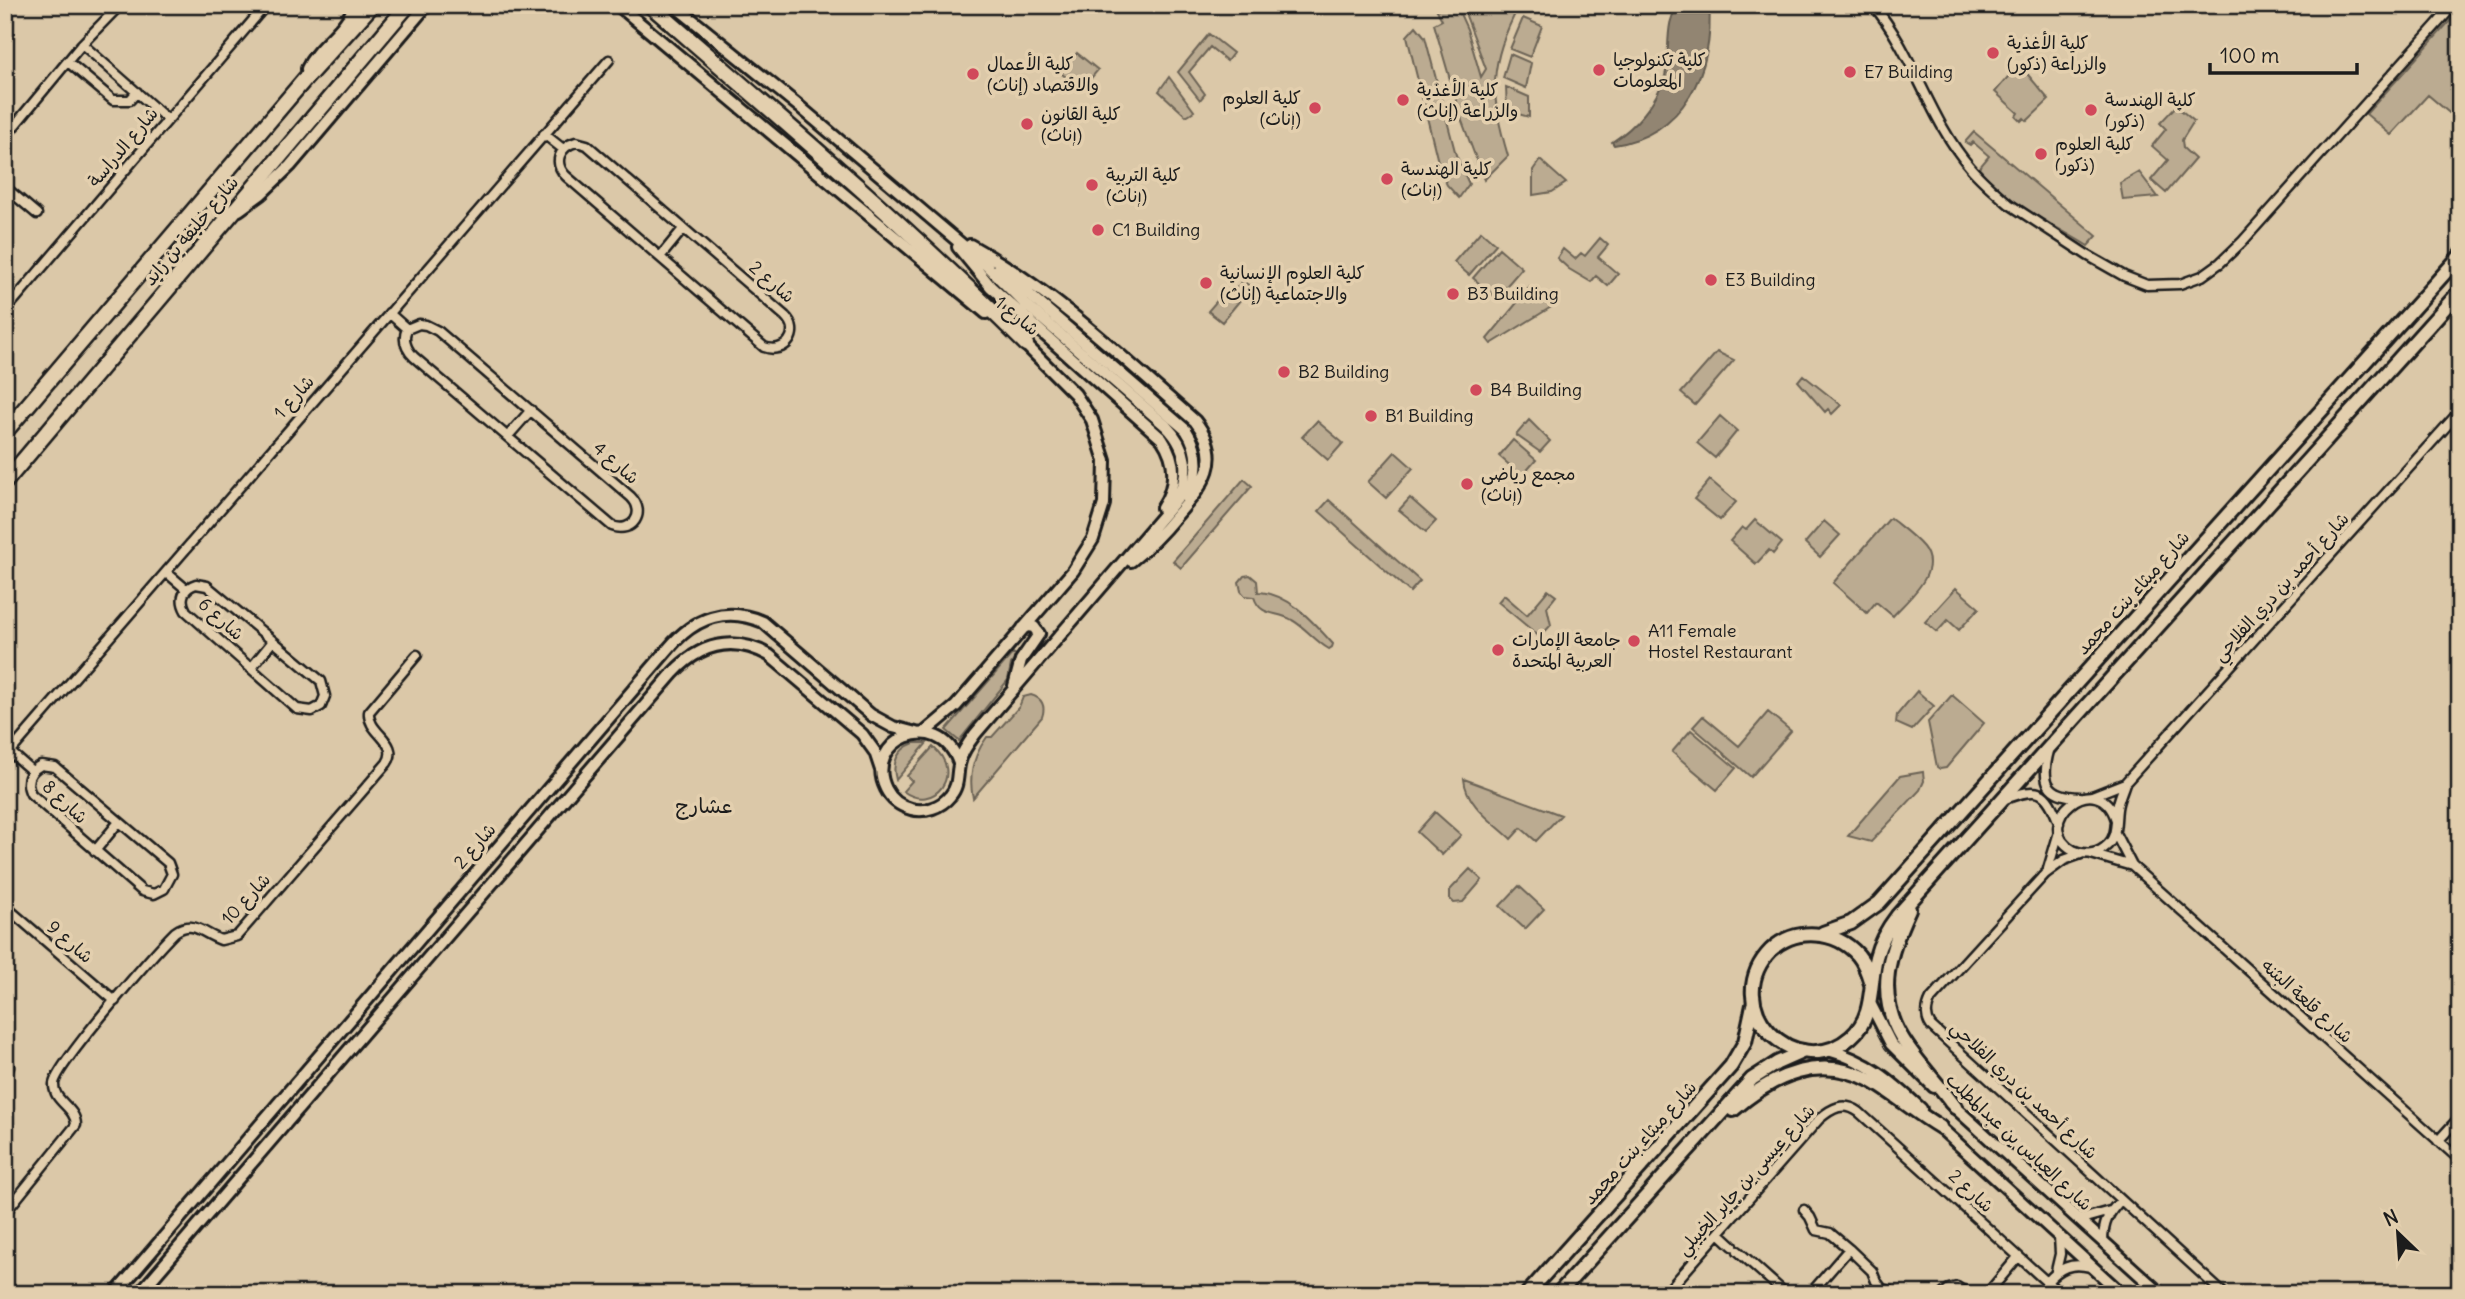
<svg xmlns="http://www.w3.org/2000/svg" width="2465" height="1299" font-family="Delius,'Playpen Sans Arabic',sans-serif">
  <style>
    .green { fill: #bbab91; stroke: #6c6456; stroke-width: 2 }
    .water { fill: #928572; stroke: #635b50; stroke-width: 2 }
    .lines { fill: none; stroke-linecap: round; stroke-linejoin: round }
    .minor-casing { stroke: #1c1c1c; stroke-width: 13 }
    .tertiary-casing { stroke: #1c1c1c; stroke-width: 16 }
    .secondary-casing { stroke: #1c1c1c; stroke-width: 18 }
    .trunk-casing { stroke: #1c1c1c; stroke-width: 19 }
    .minor { stroke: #e3cfae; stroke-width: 8 }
    .tertiary { stroke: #e3cfae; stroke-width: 10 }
    .secondary { stroke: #e3cfae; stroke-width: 12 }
    .trunk { stroke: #e3cfae; stroke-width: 14 }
    .poi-dot { fill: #d1495b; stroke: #e3cfae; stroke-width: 2.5 }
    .labels { text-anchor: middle; stroke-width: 7; stroke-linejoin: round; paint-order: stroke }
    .poi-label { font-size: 18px; fill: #1c1c1c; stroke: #e3cfae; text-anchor: start }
    .street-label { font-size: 18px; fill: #1c1c1c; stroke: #e3cfae }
    .quarter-label { font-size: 21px; fill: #1c1c1c; stroke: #e3cfae }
  </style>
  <rect width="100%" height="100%" fill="#dbc8a8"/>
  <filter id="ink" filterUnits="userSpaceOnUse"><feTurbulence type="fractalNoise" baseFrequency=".0143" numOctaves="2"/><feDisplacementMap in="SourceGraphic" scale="14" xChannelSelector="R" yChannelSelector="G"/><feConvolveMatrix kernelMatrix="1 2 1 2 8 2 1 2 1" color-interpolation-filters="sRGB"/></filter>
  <g filter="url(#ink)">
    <path class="green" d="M 1439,5 L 1456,5 L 1467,29 L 1481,77 L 1486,69 L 1462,5 L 1519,6 C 1488,64 1490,94 1508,156 L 1484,180 L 1462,121 L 1434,24 L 1442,20 L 1436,8 Z
      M 2458,12 L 2460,122 L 2428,95 L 2391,135 L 2366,114 Z
      M 1523,18 L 1542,26 L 1530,57 L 1510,49 Z
      M 1416,26 L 1425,37 L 1456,155 L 1469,184 L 1459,198 L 1447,185 L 1440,170 L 1407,36 Z
      M 1209,34 L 1233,53 L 1227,61 L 1210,47 L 1189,72 L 1205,94 L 1200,100 L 1178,72 Z
      M 1077,53 L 1098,70 L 1081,90 L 1061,73 Z
      M 1510,54 L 1531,63 L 1526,88 L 1503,78 Z
      M 2019,64 L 2049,100 L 2027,121 L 2024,118 L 2021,121 L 2016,116 L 2018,113 L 1995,92 Z
      M 1169,77 L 1194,111 L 1186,116 L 1159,91 Z
      M 1506,87 L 1529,97 L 1529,117 L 1507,111 Z
      M 2176,106 L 2194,121 L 2182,140 L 2183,148 L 2195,159 L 2166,193 L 2151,180 L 2168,160 L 2152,146 L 2166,129 L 2160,123 Z
      M 1974,132 L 2097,236 L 2088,246 C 2051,223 2006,203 1979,168 L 1989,156 L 1973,142 L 1970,145 L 1965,142 Z
      M 1540,160 L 1566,183 L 1552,192 L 1533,195 L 1533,170 Z
      M 2139,172 L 2158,197 L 2123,200 L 2120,183 Z
      M 1481,231 L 1496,244 L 1469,275 L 1454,262 Z
      M 1600,238 L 1608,245 L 1598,257 L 1618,274 L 1608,286 L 1596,276 L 1591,282 L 1569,269 L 1557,258 L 1563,249 L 1575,259 L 1581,253 L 1585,256 Z
      M 1499,248 L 1522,268 L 1496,298 L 1473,278 Z
      M 1243,281 L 1251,287 L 1222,322 L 1208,311 L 1222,295 L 1227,298 Z
      M 1530,287 L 1553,306 L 1491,344 L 1487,339 Z
      M 1717,352 L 1734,360 L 1695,405 L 1681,393 Z
      M 1803,375 L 1841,405 L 1832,414 L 1828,409 L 1825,412 L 1798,381 Z
      M 1720,416 L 1737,431 L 1715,458 L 1697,443 Z
      M 1529,420 L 1550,441 L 1540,452 L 1516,435 Z
      M 1317,421 L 1343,443 L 1328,460 L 1302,437 Z
      M 1513,440 L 1536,460 L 1522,476 L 1499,456 Z
      M 1395,452 L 1413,468 L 1386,498 L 1368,482 Z
      M 1244,479 L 1252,486 L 1181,568 L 1173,561 Z
      M 1710,480 L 1736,502 L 1720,520 L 1694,499 Z
      M 1410,498 L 1436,521 L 1426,532 L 1399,510 Z
      M 1329,500 L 1420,581 L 1410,592 L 1319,511 Z
      M 1890,518 C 1901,527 1914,536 1923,547 C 1943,572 1908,599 1893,616 L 1876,602 L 1867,613 L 1833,583 Z
      M 1755,520 L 1782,543 L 1773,554 L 1769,550 L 1756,564 L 1730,541 L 1742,527 L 1746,530 Z
      M 1824,521 L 1840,535 L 1820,557 L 1805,543 Z
      M 1250,575 L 1257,581 L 1258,592 C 1289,593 1313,622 1333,644 L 1332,647 L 1329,649 C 1315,641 1305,627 1292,620 C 1277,611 1260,617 1254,597 L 1245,596 L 1241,591 L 1239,582 L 1244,576 Z
      M 1956,588 L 1979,608 L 1959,630 L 1948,620 L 1937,632 L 1925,622 Z
      M 1548,590 L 1556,596 L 1547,607 L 1551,625 L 1540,637 L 1498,602 L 1504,595 L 1527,615 Z
      M 1013,653 L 1018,656 L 1011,664 L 1008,680 L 959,741 L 946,730 Z
      M 1917,691 L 1934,706 L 1912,730 L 1896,723 L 1897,715 Z
      M 1031,695 C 1042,698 1046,706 1042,717 L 973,798 C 968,775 973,756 987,737 L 992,737 L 1019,707 L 1023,697 Z
      M 1952,695 L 1984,723 L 1946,768 L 1940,769 L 1937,767 L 1928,722 Z
      M 1768,712 L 1791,731 L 1751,777 L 1693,727 L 1703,716 L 1739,746 Z
      M 1691,730 L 1736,768 L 1717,790 L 1672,752 Z
      M 914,743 L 927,743 L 896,780 C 891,762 898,749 914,743 Z
      M 933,747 C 965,773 934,814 903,791 L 912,781 L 907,776 Z
      M 1923,772 L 1924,781 L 1920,790 L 1871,842 L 1848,836 L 1900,776 Z
      M 1464,779 L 1561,815 L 1536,841 L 1521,828 L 1511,839 C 1493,822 1466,805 1464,779 Z
      M 1435,812 L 1461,835 L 1442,855 L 1417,832 Z
      M 1470,869 L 1482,880 L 1463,902 L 1454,903 L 1450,899 L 1450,890 Z
      M 1519,886 L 1544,909 L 1525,929 L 1500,906 Z"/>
    <path class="water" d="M 1681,5 L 1709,5 C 1715,71 1683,135 1614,145 L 1612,142 C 1636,127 1656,103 1665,76 C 1671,54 1663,16 1681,5 Z"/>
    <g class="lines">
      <defs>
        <path id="minor" d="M 1873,5 C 1914,53 1929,120 1970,167 C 1981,180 1995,192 2009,204 L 2087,255 L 2124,276 L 2147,285 L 2180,284 L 2202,276 L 2220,263 L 2242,242 L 2454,5
          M 82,44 L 167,119
          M 68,62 L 113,100 L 130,100 L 137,92
          M 544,134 L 563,149
          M 5,137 L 82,44 L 120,5
          M 576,142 L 587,145 L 785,316 C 802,332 786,355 764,347 L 566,176 C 553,163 559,147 576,142 Z
          M 5,187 L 37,214
          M 660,257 L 683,229
          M 5,311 L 266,5
          M 389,313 L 407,329
          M 419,324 L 426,325 L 438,331 L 631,497 C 647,513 632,534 612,526 L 414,357 C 406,349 402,340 407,329 Z
          M 508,436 L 531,410
          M 166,572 L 186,589
          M 196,584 L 207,586 L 321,681 L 325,696 L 321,706 L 312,711 L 297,709 L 186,611 C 179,599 183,588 196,584 Z
          M 251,668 L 273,641
          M 2049,751 C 2041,781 2046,796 2080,797
          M 10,752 L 32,771
          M 5,758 L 609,60
          M 41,765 L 55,767 L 168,863 L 172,874 L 164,889 L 154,894 L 142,891 L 31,794 C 25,782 28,772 41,765 Z
          M 2092,796 L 2125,783
          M 2005,799 C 2039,786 2046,789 2059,823
          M 2116,820 C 2098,763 2028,824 2073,850 C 2083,855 2095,855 2104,848 C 2118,838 2115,824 2117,809 C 2118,800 2122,792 2125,783 L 2460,411
          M 2115,833 L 2132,866 L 2460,1160
          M 95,851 L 118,823
          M 2081,854 L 2064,860 L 2045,874 L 1931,999 C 1926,1009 1925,1017 1931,1026 L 2224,1294
          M 2091,854 L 2132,866
          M 2048,869 L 2059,832
          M 5,906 L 115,1001
          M 5,1056 L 9,1067 L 5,1077
          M 2438,1141 L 2460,1117
          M 1804,1210 L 1810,1217 L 1816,1230 L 1830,1233 L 1849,1249 L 1872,1271 L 1876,1281 L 1882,1289 L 1898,1294
          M 5,1213 L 76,1125 C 76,1107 53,1102 54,1084 C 56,1065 156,951 175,932 C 194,919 203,934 221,940 L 237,936 L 387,763 C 401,742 367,733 369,712 L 417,655
          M 2078,1220 L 2110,1211
          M 1719,1233 L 1733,1246
          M 2103,1242 C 2103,1224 2108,1213 2121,1200
          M 1738,1251 L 1786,1294
          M 2056,1271 L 2060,1254 L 2059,1236
          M 2047,1282 C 2059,1268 2071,1262 2090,1267
          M 1665,1294 L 1819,1119 C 1832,1108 1844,1101 1859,1112 L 2060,1294
          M 1810,1294 L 1849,1249
          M 1943,1294 L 1949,1289 L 1957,1287 L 1968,1294
          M 1987,1294 L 2018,1257"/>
        <path id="tertiary" d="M 618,5 L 986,313
          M 674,5 L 800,107 L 986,265 L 1025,304 L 1166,426 C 1187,447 1191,472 1177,499 L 976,733 C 970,741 962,751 960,761 C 956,773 960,785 950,796 C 941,807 925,813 911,809 C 900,806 891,799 886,789 C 862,741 939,706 959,763
          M 239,210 L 261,194 L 290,166 L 427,5
          M 970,245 C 1054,291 1123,358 1195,421 C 1225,459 1204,484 1177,515 C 1163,532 1149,547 1131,561
          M 958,247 L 991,287 L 1162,439 C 1177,461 1177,486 1162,508
          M 997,270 L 1016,283 L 1186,430 C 1200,451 1200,476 1186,497
          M 1014,686 L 1021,660 L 1039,634 L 1034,627 L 1028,626 L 1023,628
          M 924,733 L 956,706 L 1073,571 L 1093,539 L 1104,504 L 1105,461 L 1092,420 L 1075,394 L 1021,340
          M 1870,1003 L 1891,1044 L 1934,1087
          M 1828,1050 C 1868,1061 1891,1081 1921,1109
          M 1950,1103 L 2161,1294
          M 1935,1123 L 2122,1294
          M 115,1294 L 669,648 C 694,618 726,606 763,622 L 871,715 L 893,727 L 916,733
          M 139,1294 L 673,673 C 700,644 733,635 769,655 L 862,734 L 875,752 L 881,770"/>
        <path id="secondary" d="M 308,69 C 319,45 348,31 355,5
          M 1909,909 C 1889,952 1875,994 1902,1038 C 1917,1063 1939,1084 1955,1107
          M 1823,933 L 1851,923 L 1879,903 L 2460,256
          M 1871,984 C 1868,974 1865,963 1858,955 C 1836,930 1795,927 1771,950 C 1717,1005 1795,1086 1851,1037 C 1875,1016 1869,985 1876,957 C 1880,941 1888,928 1898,915 L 2460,291
          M 1733,1110 C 1773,1075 1820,1053 1872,1081 C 1895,1094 1916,1113 1940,1127
          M 1527,1294 L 1731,1066 L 1745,1042 L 1753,1005
          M 1558,1294 L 1752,1079 L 1777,1063 L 1804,1051"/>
        <path id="trunk" d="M 650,5 C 778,116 906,225 1026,344
          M 5,432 L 305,79 L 372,5
          M 5,482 L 408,5"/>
      </defs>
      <use href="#minor" class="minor-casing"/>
      <use href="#tertiary" class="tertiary-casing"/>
      <use href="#secondary" class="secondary-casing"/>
      <use href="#trunk" class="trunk-casing"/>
      <use href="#minor" class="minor"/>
      <use href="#tertiary" class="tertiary"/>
      <use href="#secondary" class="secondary"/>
      <use href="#trunk" class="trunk"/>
    </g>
  </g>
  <g class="poi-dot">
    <circle cx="1993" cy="53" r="7"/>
    <circle cx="1599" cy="70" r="7"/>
    <circle cx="1850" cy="72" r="7"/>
    <circle cx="973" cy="74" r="7"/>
    <circle cx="1403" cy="100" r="7"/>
    <circle cx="1315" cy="108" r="7"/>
    <circle cx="2091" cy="110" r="7"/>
    <circle cx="1027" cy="124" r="7"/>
    <circle cx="2041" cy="154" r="7"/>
    <circle cx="1387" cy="179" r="7"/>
    <circle cx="1092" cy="185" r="7"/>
    <circle cx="1098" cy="230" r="7"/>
    <circle cx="1711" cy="280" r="7"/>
    <circle cx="1206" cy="283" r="7"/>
    <circle cx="1453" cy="294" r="7"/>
    <circle cx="1284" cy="372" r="7"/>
    <circle cx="1476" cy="390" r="7"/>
    <circle cx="1371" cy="416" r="7"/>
    <circle cx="1467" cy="484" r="7"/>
    <circle cx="1634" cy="641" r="7"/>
    <circle cx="1498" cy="650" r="7"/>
  </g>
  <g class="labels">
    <g class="poi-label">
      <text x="2007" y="49">كلية الأغذية<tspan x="2007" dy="21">والزراعة (ذكور)</tspan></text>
      <text x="1613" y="66">كلية تكنولوجيا<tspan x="1613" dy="21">المعلومات</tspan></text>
      <text x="987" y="70">كلية الأعمال<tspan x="987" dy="21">والاقتصاد (إناث)</tspan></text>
      <text x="1864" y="78">E7 Building</text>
      <text x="1417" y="96">كلية الأغذية<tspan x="1417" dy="21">والزراعة (إناث)</tspan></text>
      <text x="1301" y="104" text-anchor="end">كلية العلوم<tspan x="1301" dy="21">(إناث)</tspan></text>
      <text x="2105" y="106">كلية الهندسة<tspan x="2105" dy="21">(ذكور)</tspan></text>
      <text x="1041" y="120">كلية القانون<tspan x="1041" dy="21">(إناث)</tspan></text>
      <text x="2055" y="150">كلية العلوم<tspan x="2055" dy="21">(ذكور)</tspan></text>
      <text x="1401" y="175">كلية الهندسة<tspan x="1401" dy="21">(إناث)</tspan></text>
      <text x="1106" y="181">كلية التربية<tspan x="1106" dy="21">(إناث)</tspan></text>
      <text x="1112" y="236">C1 Building</text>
      <text x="1220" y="279">كلية العلوم الإنسانية<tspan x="1220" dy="21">والاجتماعية (إناث)</tspan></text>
      <text x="1725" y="286">E3 Building</text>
      <text x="1467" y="300">B3 Building</text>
      <text x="1298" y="378">B2 Building</text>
      <text x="1490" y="396">B4 Building</text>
      <text x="1385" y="422">B1 Building</text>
      <text x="1481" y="480">مجمع رياضي<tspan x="1481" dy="21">(إناث)</tspan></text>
      <text x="1648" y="637">A11 Female<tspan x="1648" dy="21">Hostel Restaurant</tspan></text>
      <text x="1512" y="646">جامعة الإمارات<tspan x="1512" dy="21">العربية المتحدة</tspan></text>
    </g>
    <g class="street-label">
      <text transform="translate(123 147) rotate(-50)" y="6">شارع الدراسة</text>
      <text transform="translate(191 231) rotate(-50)" y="6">شارع خليفة بن زايد</text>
      <text transform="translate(772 282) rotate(41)" y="6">شارع 2</text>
      <text transform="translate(1017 316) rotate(39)" y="6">شارع 1</text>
      <text transform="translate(294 397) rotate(-49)" y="6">شارع 1</text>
      <text transform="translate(616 463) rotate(41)" y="6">شارع 4</text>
      <text transform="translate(2281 587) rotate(-48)" y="6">شارع أحمد بن دري الفلاحي</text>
      <text transform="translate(2133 593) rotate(-48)" y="6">شارع ميثاء بنت محمد</text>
      <text transform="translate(221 619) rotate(42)" y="6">شارع 6</text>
      <text transform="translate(65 802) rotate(43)" y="6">شارع 8</text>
      <text transform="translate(475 846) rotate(-49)" y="6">شارع 2</text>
      <text transform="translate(246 899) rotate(-47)" y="6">شارع 10</text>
      <text transform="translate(70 942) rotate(41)" y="6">شارع 9</text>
      <text transform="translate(2307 1001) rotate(42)" y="6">شارع قلعة البثنه</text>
      <text transform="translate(2024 1090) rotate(43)" y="6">شارع أحمد بن دري الفلاحي</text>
      <text transform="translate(2019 1142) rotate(43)" y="6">شارع العباس بن عبدالمطلب</text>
      <text transform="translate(1640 1143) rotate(-48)" y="6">شارع ميثاء بنت محمد</text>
      <text transform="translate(1746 1180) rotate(-48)" y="6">شارع عيسى بن جابر الخييلي</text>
      <text transform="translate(1971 1191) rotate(43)" y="6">شارع 2</text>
    </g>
    <g class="quarter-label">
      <text x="704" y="813">عشارج</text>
    </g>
  </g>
  <rect width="2465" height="1299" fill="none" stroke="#e3cfae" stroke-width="28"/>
  <rect x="14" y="14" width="2437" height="1271" fill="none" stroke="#1c1c1c" stroke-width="2.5" filter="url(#ink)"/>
  <g transform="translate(2398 1233) rotate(335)" stroke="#e3cfae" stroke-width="5" paint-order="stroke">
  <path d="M0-5L12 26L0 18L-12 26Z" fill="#1c1c1c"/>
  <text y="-10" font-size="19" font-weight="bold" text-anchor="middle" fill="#1c1c1c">N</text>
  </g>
  <path d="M2210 63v10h147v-10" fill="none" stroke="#1c1c1c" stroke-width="3.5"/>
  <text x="2220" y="63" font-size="21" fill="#1c1c1c" stroke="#e3cfae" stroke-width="5" paint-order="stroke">100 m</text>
</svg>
